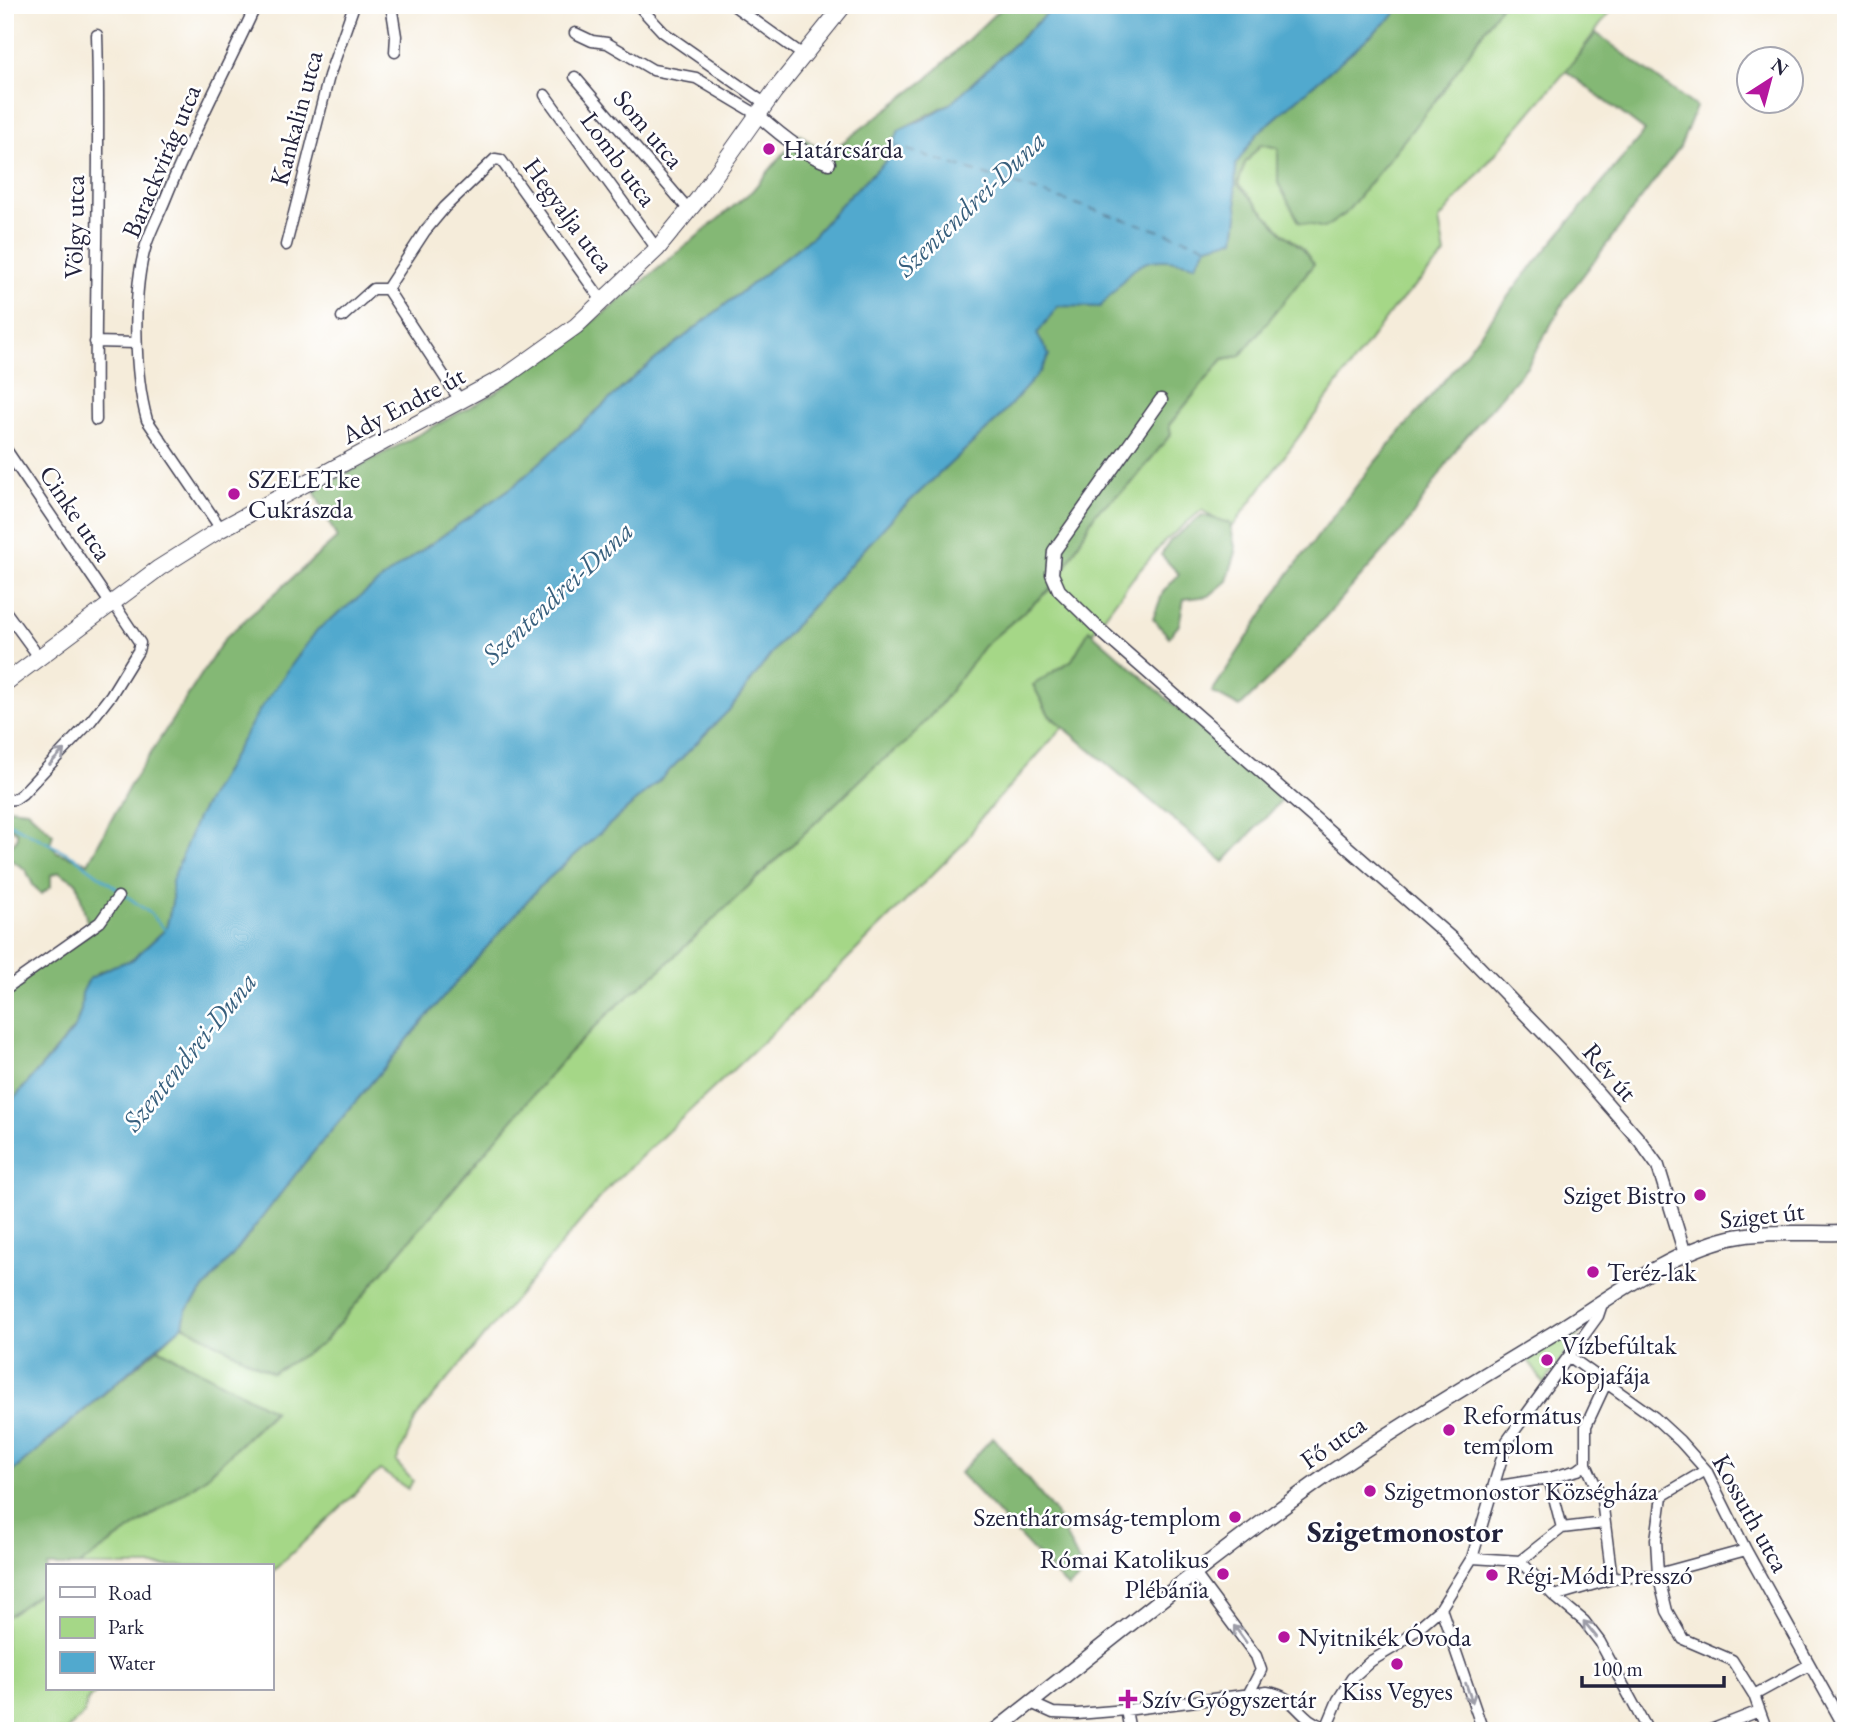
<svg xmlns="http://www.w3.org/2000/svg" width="1851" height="1736" font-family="'EB Garamond',serif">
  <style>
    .green { fill: #a5d787; stroke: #647c61; stroke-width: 2 }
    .forest { fill: #84b874; stroke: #536d58; stroke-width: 2 }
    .water { fill: #51a9ce; stroke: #3a6684; stroke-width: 2 }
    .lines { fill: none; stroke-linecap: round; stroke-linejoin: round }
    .stream { stroke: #51a9ce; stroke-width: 2.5 }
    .ferry { stroke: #375f7d; stroke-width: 2; stroke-dasharray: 9 7; stroke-linecap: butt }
    .minor-casing { stroke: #424053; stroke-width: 13 }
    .tertiary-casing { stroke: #424053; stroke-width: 15 }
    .secondary-casing { stroke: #424053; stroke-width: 17 }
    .primary-casing { stroke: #424053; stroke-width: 18 }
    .minor { stroke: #fff; stroke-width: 10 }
    .tertiary { stroke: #fff; stroke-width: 12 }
    .secondary { stroke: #fff; stroke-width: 14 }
    .primary { stroke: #fff; stroke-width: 16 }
    .oneway { stroke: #9c9ca7 }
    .poi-dot { fill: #b5179e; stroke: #fff; stroke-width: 2.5 }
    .labels { text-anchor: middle; stroke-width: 5; stroke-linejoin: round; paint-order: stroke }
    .street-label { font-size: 26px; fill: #22223b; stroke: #fff }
    .poi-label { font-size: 26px; fill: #22223b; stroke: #fff; text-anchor: start }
    .water-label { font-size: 28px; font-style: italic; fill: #375f7d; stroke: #fff }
    .quarter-label { font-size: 30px; font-weight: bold; fill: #22223b; stroke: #fff }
  </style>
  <rect width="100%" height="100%" fill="#fff"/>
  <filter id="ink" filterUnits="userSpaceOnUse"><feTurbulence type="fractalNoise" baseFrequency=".0143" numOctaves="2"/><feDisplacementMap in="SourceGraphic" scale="14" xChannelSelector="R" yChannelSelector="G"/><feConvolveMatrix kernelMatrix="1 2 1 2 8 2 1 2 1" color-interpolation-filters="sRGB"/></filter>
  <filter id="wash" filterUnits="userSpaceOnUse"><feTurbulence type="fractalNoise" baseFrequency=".00686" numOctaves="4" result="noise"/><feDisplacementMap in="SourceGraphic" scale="28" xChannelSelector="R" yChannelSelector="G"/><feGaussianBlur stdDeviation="1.57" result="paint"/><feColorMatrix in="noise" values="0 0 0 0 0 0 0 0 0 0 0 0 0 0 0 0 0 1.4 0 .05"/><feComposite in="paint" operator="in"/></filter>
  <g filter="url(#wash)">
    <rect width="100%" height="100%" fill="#f5ecda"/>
    <path class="green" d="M 1501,5 L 1615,5 L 1566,71 L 1439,220 L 1445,255 L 1393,309 L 1230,530 L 1202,510 L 1165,541 L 1133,578 L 1072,660 L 1034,685 L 1049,715 L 1063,727 L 980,819 L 965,842 L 789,1017 L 611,1185 L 417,1416 L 396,1462 L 413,1481 L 408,1489 L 380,1470 L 271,1573 L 271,1566 L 78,1566 L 205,1478 L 274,1412 L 158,1348 L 183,1325 L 272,1372 L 322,1344 L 567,1055 L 612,1010 L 660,970 L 875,766 L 907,741 L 939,706 L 984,646 L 1056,584 L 1096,512 L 1130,485 L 1171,434 L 1169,425 L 1223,359 L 1240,356 L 1302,248 L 1283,233 L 1238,184 L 1245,163 L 1261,144 L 1278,148 L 1278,183 L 1324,228 L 1345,214 L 1443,91 Z
      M 1592,1315 L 1544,1384 L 1526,1357 Z
      M 47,1588 L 47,1689 L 100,1689 L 87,1701 L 84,1714 L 66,1731 L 5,1731 L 5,1618 Z"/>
    <path class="forest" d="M 1004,5 L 1056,5 L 951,103 L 899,130 L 887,160 L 846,199 L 814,235 L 642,370 L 515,485 L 398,567 L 181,862 L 172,881 L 172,903 L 166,929 L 132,960 L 99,972 L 82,993 L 81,1010 L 75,1027 L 5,1109 L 5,988 L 90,933 L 77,883 L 59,872 L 51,875 L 51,887 L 41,894 L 33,885 L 26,870 L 8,858 L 6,850 L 17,839 L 17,832 L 5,823 L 5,796 L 8,808 L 27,810 L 53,834 L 50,844 L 57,852 L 88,863 L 129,787 L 225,638 L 337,538 L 314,491 L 492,395 L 607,311 L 752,191 L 800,134 L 826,155 L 927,79 Z
      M 1402,5 L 1501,5 L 1443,91 L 1345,214 L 1324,228 L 1299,222 L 1278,183 L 1278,148 L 1261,144 L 1245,163 L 1238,184 L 1283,233 L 1302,248 L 1314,264 L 1240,356 L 1223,359 L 1169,425 L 1171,434 L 1130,485 L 1096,512 L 1056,584 L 984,646 L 939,706 L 907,742 L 875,766 L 660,970 L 612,1010 L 567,1055 L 322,1344 L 272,1373 L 183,1325 L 186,1310 L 232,1256 L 306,1161 L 428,1015 L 539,887 L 663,777 L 731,708 L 780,642 L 896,514 L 995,422 L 1040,372 L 1049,355 L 1037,334 L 1058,306 L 1076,305 L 1091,308 C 1138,277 1127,247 1195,265 L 1207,246 L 1235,239 L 1238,215 L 1235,189 L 1236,164 L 1257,134 L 1394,15 Z
      M 1596,33 L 1696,107 L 1680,147 L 1566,298 L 1528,365 L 1459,445 L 1405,527 L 1280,668 L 1240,707 L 1212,692 L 1288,575 L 1371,467 L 1453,370 L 1512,291 L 1645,131 L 1566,71 Z
      M 1202,515 L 1230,523 L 1236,552 L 1227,581 L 1209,596 L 1184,599 L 1179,625 L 1169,637 L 1153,619 L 1163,592 L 1179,574 L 1161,555 L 1170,541 Z
      M 1089,630 L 1282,800 L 1224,862 L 1049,715 L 1033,685 L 1072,660 Z
      M 158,1348 L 274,1411 L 205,1478 L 78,1566 L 47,1566 L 47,1588 L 5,1618 L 5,1478 Z
      M 993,1437 L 1053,1510 L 1085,1574 L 1068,1588 L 960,1473 Z"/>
    <path class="water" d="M 1056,5 L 1402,5 L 1394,15 L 1257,134 L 1236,164 L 1235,189 L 1238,215 L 1235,239 L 1207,246 L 1195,265 C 1138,250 1135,268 1100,307 L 1058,306 L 1037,334 L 1049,355 L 1040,372 L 995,422 L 896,514 L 780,642 L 731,708 L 663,777 L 539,887 L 428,1015 L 306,1161 L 232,1256 L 186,1310 L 183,1325 L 5,1478 L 5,1109 L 75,1028 L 81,1010 L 82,993 L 89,979 L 113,966 L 132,960 L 166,929 L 172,903 L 172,881 L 197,818 L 260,709 L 317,630 L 398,567 L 515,485 L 642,370 L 814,235 L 846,199 L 887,160 L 899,130 L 924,119 L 951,103 Z"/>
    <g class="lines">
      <path class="stream" d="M 5,821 L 73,856 L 151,914 L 166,931"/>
      <path class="ferry" d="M 892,145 L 1207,246"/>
    </g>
  </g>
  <g filter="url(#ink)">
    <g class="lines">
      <defs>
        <path id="minor" d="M 391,5 L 396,36 L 395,52
          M 638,5 L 663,32 L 766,104
          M 733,5 L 803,55
          M 575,33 L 592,41 L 607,43 L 653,70 L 696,78 L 758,115
          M 5,35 L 6,35
          M 575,77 L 689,210
          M 545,95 L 657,249
          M 286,245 L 329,76 L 354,5
          M 387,289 L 425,231 L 445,207 L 495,159 L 501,160 L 603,302
          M 387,289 L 461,402
          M 342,317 L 373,289 L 387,289
          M 95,342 L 136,343
          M 96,420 C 94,292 101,163 97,35
          M 5,448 L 110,603 L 116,607 L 140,643 L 138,651 L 111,695 L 90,722 L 22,794 L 15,799 L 5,800
          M 221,529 L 147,420 C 134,374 132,291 146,245 C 151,229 159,215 165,200 C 192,133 226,70 256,5
          M 6,612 L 39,657
          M 5,989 L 100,922 L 118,897
          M 1570,1357 L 1654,1417 L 1680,1441 L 1706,1470 L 1746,1550 L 1846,1730
          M 1606,1383 L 1586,1426 L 1586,1464 L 1602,1500 L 1612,1579
          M 1706,1470 L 1662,1496 L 1656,1540 L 1658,1574 L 1667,1611 L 1683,1639 L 1732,1660 L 1754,1695 L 1767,1731
          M 1493,1487 L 1549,1478
          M 1562,1528 L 1549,1478 L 1578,1470 L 1586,1464
          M 1472,1558 L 1520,1561 L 1554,1596 L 1584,1621 L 1600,1642 L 1648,1731
          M 1520,1561 L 1562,1528 L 1604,1523
          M 1195,1574 L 1256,1656 L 1261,1670 L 1249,1693
          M 1554,1596 L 1612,1579 L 1658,1574 L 1746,1550
          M 1441,1608 L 1483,1731
          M 1754,1695 L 1809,1665
          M 1031,1703 L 1053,1713 L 1077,1714 L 1126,1710 L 1267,1692 C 1298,1696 1297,1719 1325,1727
          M 1126,1710 L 1130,1731
          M 1325,1731 L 1338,1700 L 1352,1678 L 1371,1661 L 1398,1645 L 1441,1608 L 1472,1558 L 1507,1441 L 1598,1316 L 1602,1304
          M 1708,1731 L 1759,1711"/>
        <path id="tertiary" d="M 758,115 C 776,131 807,157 829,163
          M 1161,400 L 1054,551 L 1052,574 L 1059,590 L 1100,630 L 1452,939 L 1562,1052 L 1640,1141 L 1658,1166 L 1685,1254"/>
        <path id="secondary" d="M 995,1731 C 1106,1644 1215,1554 1330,1473 C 1401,1424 1476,1381 1549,1336 C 1605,1302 1665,1254 1730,1238 C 1764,1230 1810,1234 1846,1233"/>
        <path id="primary" d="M 5,683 L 159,568 L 221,529 L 506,376 L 576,326 L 657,249 L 698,199 L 774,92 L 844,5"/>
      </defs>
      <use href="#minor" class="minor-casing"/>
      <use href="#tertiary" class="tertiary-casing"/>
      <use href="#secondary" class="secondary-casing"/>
      <use href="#primary" class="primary-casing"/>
      <use href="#minor" class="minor"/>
      <use href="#tertiary" class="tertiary"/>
      <use href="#secondary" class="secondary"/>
      <use href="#primary" class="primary"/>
    </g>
    <defs><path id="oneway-shaft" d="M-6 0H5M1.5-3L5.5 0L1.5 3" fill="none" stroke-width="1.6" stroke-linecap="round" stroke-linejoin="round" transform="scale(1.75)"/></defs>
    <g class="oneway">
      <use href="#oneway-shaft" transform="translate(57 757) rotate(-46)"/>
      <use href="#oneway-shaft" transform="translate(1590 1629) rotate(-129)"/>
      <use href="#oneway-shaft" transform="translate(1240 1634) rotate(-126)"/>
      <use href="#oneway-shaft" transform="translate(1469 1693) rotate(71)"/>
    </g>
  </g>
  <g class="poi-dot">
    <circle cx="769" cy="149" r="7"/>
    <circle cx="234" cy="494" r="7"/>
    <circle cx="1700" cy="1195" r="7"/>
    <circle cx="1593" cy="1272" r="7"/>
    <circle cx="1547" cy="1360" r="7"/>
    <circle cx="1449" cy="1430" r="7"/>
    <circle cx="1370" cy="1491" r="7"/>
    <circle cx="1235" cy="1517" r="7"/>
    <circle cx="1223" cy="1574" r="7"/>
    <circle cx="1492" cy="1575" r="7"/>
    <circle cx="1284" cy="1637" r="7"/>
    <circle cx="1397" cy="1664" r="7"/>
    <path d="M1124.5 1688.5h7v7h7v7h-7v7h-7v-7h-7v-7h7z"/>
  </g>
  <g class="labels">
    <g class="street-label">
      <text transform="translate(296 118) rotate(-75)" y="9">Kankalin utca</text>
      <text transform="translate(649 129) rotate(50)" y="9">Som utca</text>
      <text transform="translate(619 159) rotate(54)" y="9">Lomb utca</text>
      <text transform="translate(161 161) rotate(-67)" y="9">Barackvirág utca</text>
      <text transform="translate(569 215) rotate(54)" y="9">Hegyalja utca</text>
      <text transform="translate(74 227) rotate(-89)" y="9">Völgy utca</text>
      <text transform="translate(403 405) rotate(-28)" y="9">Ady Endre út</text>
      <text transform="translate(76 513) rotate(56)" y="9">Cinke utca</text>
      <text transform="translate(1610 1072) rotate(49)" y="9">Rév út</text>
      <text transform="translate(1762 1215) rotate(-6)" y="9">Sziget út</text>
      <text transform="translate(1333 1442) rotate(-35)" y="9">Fő utca</text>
      <text transform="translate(1751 1513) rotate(61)" y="9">Kossuth utca</text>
    </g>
    <g class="poi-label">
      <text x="783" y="158">Határcsárda</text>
      <text x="248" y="488">SZELETke<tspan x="248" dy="30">Cukrászda</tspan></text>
      <text x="1686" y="1204" text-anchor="end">Sziget Bistro</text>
      <text x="1607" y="1281">Teréz-lak</text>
      <text x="1561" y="1354">Vízbefúltak<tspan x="1561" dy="30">kopjafája</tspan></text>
      <text x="1463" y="1424">Református<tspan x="1463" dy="30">templom</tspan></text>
      <text x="1384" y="1500">Szigetmonostor Községháza</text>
      <text x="1221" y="1526" text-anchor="end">Szentháromság-templom</text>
      <text x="1209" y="1568" text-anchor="end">Római Katolikus<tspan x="1209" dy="30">Plébánia</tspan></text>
      <text x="1506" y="1584">Régi-Módi Presszó</text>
      <text x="1298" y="1646">Nyitnikék Óvoda</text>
      <text x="1397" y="1700" text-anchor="middle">Kiss Vegyes</text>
      <text x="1142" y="1708">Szív Gyógyszertár</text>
    </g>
    <g class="water-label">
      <text transform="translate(970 203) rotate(-44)" y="10">Szentendrei-Duna</text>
      <text transform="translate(557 592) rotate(-43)" y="10">Szentendrei-Duna</text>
      <text transform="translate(189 1051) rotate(-51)" y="10">Szentendrei-Duna</text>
    </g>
    <g class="quarter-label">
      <text x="1405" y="1542">Szigetmonostor</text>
    </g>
  </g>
  <rect width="1851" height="1736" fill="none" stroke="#fff" stroke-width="28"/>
  <rect x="46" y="1564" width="228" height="126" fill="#ffffff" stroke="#a7a7b1" stroke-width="2"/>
  <rect x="60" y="1587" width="35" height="10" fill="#ffffff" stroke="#a7a7b1" stroke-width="2"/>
  <text x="108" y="1600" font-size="21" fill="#22223b">Road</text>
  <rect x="60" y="1617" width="35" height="21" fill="#a5d787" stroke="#a7a7b1" stroke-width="2"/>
  <text x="108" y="1634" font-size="21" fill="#22223b">Park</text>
  <rect x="60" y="1652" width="35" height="21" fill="#51a9ce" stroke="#a7a7b1" stroke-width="2"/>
  <text x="108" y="1670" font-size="21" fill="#22223b">Water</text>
  <g transform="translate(1770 80) rotate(36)"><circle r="33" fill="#ffffff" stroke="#a7a7b1" stroke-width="2"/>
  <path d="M0-5L12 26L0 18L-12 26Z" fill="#b5179e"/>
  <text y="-10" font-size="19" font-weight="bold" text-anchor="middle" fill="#22223b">N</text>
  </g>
  <path d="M1582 1676v10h142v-10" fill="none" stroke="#22223b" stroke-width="3.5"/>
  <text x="1592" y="1676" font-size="21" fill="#22223b" stroke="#ffffff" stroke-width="5" paint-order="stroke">100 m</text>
</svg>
